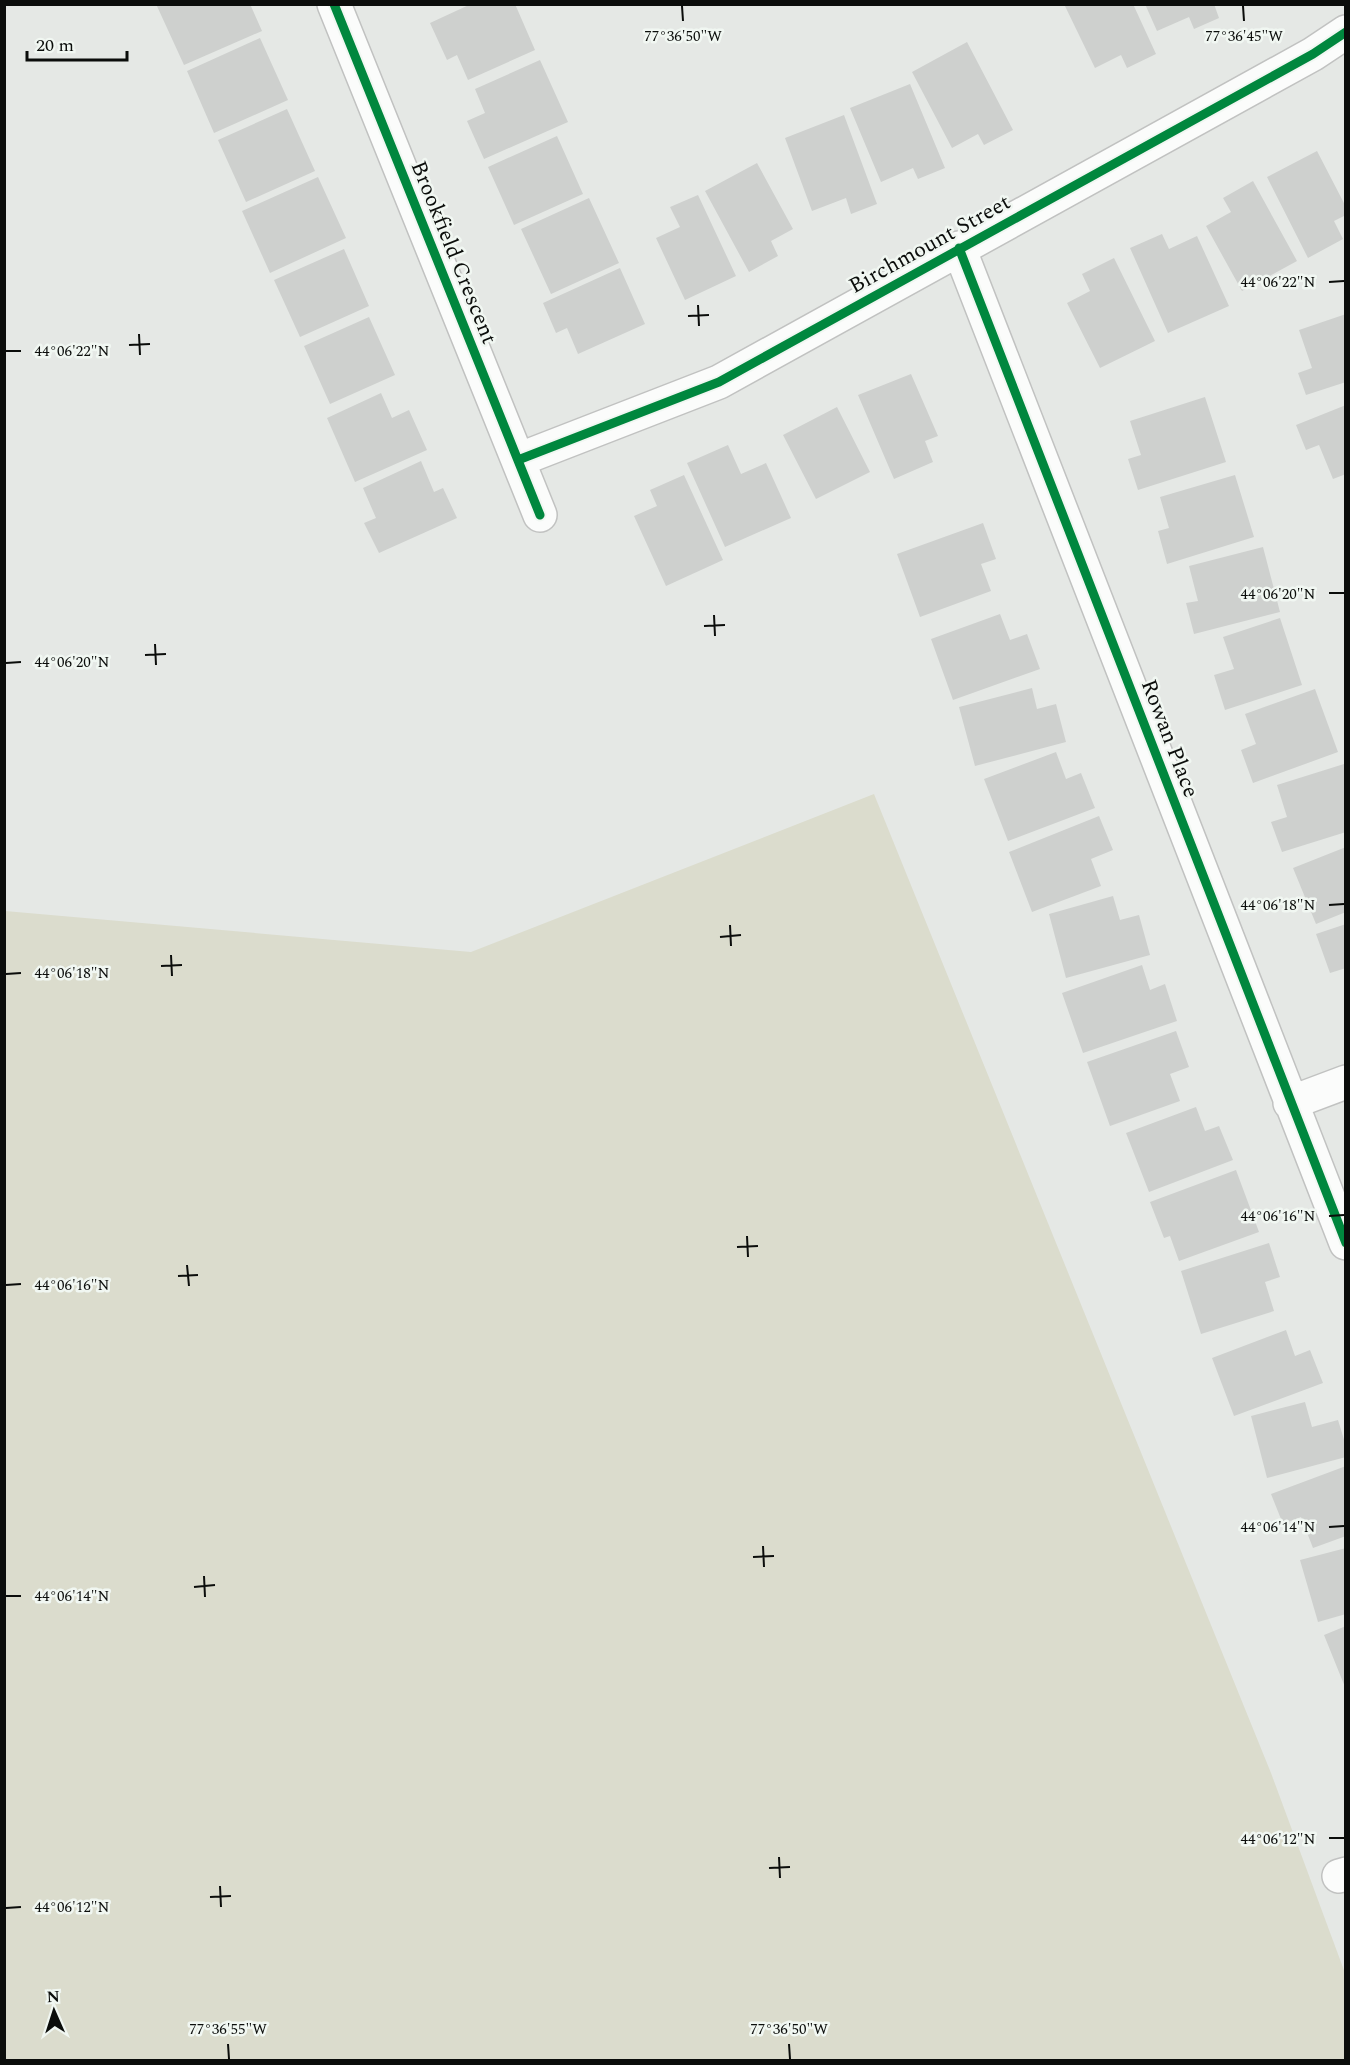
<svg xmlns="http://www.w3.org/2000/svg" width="1350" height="2065" font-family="Spectral,serif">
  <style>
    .green { fill: #dbdccd }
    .building { fill: #ced0ce }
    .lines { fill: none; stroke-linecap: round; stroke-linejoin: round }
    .street-casing { stroke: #c1c2c1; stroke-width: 36 }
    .street { stroke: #fbfcfb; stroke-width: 33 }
    .cycleway-casing { stroke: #f1f7f2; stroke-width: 13 }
    .cycleway { stroke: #00873e; stroke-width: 9 }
    .ticks { fill: none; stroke: #0b0d0b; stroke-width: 2 }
    .labels { text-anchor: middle; stroke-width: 5; stroke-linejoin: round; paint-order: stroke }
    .street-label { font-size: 22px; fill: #0b0d0b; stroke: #f1f7f2 }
    .ticks-label { font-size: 15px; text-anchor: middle; fill: #0b0d0b; stroke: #f1f7f2; stroke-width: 5; stroke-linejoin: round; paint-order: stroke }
  </style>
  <rect width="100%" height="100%" fill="#e5e8e5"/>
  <path class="green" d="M 874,794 L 1271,1773 L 1345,1973 L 1345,2060 L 5,2060 L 5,911 L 471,952 Z"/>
  <path class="building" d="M 156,4 L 250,4 L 262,31 L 184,65 Z
    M 471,4 L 515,4 L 535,50 L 468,80 L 457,55 L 447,60 L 430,23 Z
    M 1064,4 L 1133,4 L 1156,54 L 1127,68 L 1121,55 L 1095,68 Z
    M 1145,4 L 1214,4 L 1219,18 L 1194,29 L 1189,17 L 1157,31 Z
    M 260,38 L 288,100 L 214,133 L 187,71 Z
    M 967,42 L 1013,130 L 984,145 L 978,134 L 952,148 L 912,72 Z
    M 540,60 L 568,122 L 484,159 L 467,121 L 485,113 L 475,89 Z
    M 910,84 L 945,168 L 918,179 L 913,168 L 881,182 L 850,108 Z
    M 287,109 L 315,171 L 246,202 L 218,140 Z
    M 844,115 L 877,204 L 851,214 L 846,198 L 812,211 L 785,138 Z
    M 557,136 L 583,194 L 514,225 L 488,167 Z
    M 1317,151 L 1346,207 L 1346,215 L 1334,221 L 1343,239 L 1308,258 L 1267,177 Z
    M 757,163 L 793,229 L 771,241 L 778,256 L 749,272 L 705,191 Z
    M 318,177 L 346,238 L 270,273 L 242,211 Z
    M 1253,181 L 1297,261 L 1242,291 L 1206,226 L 1231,212 L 1223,198 Z
    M 698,195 L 736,276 L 685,300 L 656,238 L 680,227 L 670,207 Z
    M 589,198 L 619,263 L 551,294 L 521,229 Z
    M 1162,234 L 1169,249 L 1197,236 L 1229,306 L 1168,333 L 1130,248 Z
    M 344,249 L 369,306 L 300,337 L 274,280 Z
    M 1114,258 L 1155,341 L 1100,368 L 1067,303 L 1090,291 L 1082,274 Z
    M 620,268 L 645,324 L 578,354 L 567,328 L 556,333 L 543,303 Z
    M 1346,314 L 1346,382 L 1306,395 L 1298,373 L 1312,368 L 1299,330 Z
    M 369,317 L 395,375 L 330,404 L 304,346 Z
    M 911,374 L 938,436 L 925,441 L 933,462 L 894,479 L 858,395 Z
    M 381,393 L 392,418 L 409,410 L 427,450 L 355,482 L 327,418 Z
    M 1205,397 L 1226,462 L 1138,490 L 1128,459 L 1141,455 L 1130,421 Z
    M 1346,405 L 1346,474 L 1333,479 L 1319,445 L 1306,450 L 1296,425 Z
    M 837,407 L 870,472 L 816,499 L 783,435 Z
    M 728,445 L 741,474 L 766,463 L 791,518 L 725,547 L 687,463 Z
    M 421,461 L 434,492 L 443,488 L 457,518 L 379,553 L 364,523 L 376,518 L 363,488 Z
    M 684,475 L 723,560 L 666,586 L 634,516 L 657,506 L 650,490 Z
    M 1235,475 L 1254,537 L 1167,564 L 1158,531 L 1169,528 L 1160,497 Z
    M 983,523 L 996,559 L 981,564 L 991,591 L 920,617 L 897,554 Z
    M 1263,547 L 1280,612 L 1194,634 L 1186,603 L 1198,601 L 1189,566 Z
    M 1000,614 L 1010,640 L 1027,634 L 1040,669 L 953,700 L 931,639 Z
    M 1280,618 L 1302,685 L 1225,710 L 1214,675 L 1234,669 L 1223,637 Z
    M 1032,688 L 1037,709 L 1056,704 L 1066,742 L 975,766 L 959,707 Z
    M 1315,689 L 1338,752 L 1253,783 L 1241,750 L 1256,744 L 1245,714 Z
    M 1056,752 L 1066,779 L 1081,773 L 1095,808 L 1008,841 L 984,779 Z
    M 1344,764 L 1346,769 L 1346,832 L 1282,852 L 1271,822 L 1287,817 L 1277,785 Z
    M 1099,816 L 1113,850 L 1091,859 L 1101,886 L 1032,912 L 1009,852 Z
    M 1346,847 L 1346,912 L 1316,924 L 1293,868 Z
    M 1113,896 L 1120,920 L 1139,915 L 1150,955 L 1066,978 L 1049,914 Z
    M 1346,924 L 1346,968 L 1330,973 L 1316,934 Z
    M 1142,965 L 1150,990 L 1165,984 L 1177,1021 L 1083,1053 L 1062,993 Z
    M 1176,1031 L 1189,1067 L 1170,1074 L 1180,1101 L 1110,1126 L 1087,1062 Z
    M 1196,1107 L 1205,1131 L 1219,1126 L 1233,1160 L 1149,1192 L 1126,1133 Z
    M 1236,1170 L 1259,1232 L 1179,1261 L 1170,1236 L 1164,1238 L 1150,1202 Z
    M 1269,1243 L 1280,1277 L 1265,1282 L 1274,1311 L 1201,1334 L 1181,1271 Z
    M 1286,1330 L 1295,1356 L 1310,1350 L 1323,1383 L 1234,1416 L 1212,1358 Z
    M 1305,1402 L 1312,1427 L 1338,1420 L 1346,1446 L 1346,1457 L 1267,1478 L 1251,1416 Z
    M 1346,1466 L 1346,1536 L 1313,1548 L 1301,1517 L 1283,1524 L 1271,1494 Z
    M 1346,1548 L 1346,1614 L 1318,1622 L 1300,1560 Z
    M 1346,1626 L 1346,1687 L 1345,1687 L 1324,1635 Z"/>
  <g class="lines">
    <defs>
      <path id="street" d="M 334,4 L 540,515
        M 959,248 L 1346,1243
        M 518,460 L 719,382 L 1313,54 L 1346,32
        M 1290,1103 L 1346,1082
        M 1339,1876 L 1346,1874"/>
    </defs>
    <use href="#street" class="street-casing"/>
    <use href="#street" class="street"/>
    <defs>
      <path id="cycleway" d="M 334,4 L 540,515
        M 959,248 L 1346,1243
        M 518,460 L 719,382 L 1313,54 L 1346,32"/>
    </defs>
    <use href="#cycleway" class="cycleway-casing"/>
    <use href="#cycleway" class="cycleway"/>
  </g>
  <path class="ticks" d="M 682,6 L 683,21M 1243,6 L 1244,21M 1329,282 L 1344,281M 698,305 L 699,326M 688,316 L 709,315M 139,334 L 140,355M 129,345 L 150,344M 6,351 L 21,351M 1329,593 L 1344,593M 714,615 L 715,636M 704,626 L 725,625M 155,644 L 156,665M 145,655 L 166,654M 6,663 L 21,662M 1329,905 L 1344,904M 730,925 L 731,946M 720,937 L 741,935M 171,955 L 172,976M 161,966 L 182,965M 6,974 L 21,973M 1329,1216 L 1344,1215M 747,1236 L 748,1257M 737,1247 L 758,1246M 187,1265 L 189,1286M 178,1276 L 198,1275M 6,1285 L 21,1284M 1329,1527 L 1344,1526M 763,1546 L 764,1567M 753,1557 L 774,1556M 204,1576 L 205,1597M 194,1587 L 215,1585M 6,1596 L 21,1596M 1329,1838 L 1344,1838M 779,1857 L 780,1878M 769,1868 L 790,1867M 220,1886 L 221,1907M 210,1897 L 231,1896M 6,1908 L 21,1907M 228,2044 L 229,2059M 789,2044 L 790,2059"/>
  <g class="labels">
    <g class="street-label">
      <text transform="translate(929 243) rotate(-29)" y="8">Birchmount Street</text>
      <text transform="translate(455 252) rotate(68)" y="8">Brookfield Crescent</text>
      <text transform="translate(1171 738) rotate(69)" y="8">Rowan Place</text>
    </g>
  </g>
  <g class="ticks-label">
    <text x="683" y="41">77°36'50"W</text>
    <text x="1244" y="41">77°36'45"W</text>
    <text x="1278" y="287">44°06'22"N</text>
    <text x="72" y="356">44°06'22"N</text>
    <text x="1278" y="599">44°06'20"N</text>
    <text x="72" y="667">44°06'20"N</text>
    <text x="1278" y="910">44°06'18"N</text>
    <text x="72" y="978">44°06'18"N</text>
    <text x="1278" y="1221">44°06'16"N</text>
    <text x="72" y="1290">44°06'16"N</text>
    <text x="1278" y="1532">44°06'14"N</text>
    <text x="72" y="1601">44°06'14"N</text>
    <text x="1278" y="1844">44°06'12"N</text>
    <text x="72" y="1912">44°06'12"N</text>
    <text x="228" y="2034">77°36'55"W</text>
    <text x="789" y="2034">77°36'50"W</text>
  </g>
  <rect width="1350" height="2065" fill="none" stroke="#0b0d0b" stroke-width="12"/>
  <g transform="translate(54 2011) rotate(357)" stroke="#f1f7f2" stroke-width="4.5" paint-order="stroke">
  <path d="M0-4.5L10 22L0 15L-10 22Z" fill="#0b0d0b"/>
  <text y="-9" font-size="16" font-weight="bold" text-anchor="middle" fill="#0b0d0b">N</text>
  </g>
  <path d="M27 51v9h100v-9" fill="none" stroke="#0b0d0b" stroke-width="3"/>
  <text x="36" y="51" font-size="18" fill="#0b0d0b" stroke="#f1f7f2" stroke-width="4.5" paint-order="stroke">20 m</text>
</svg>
